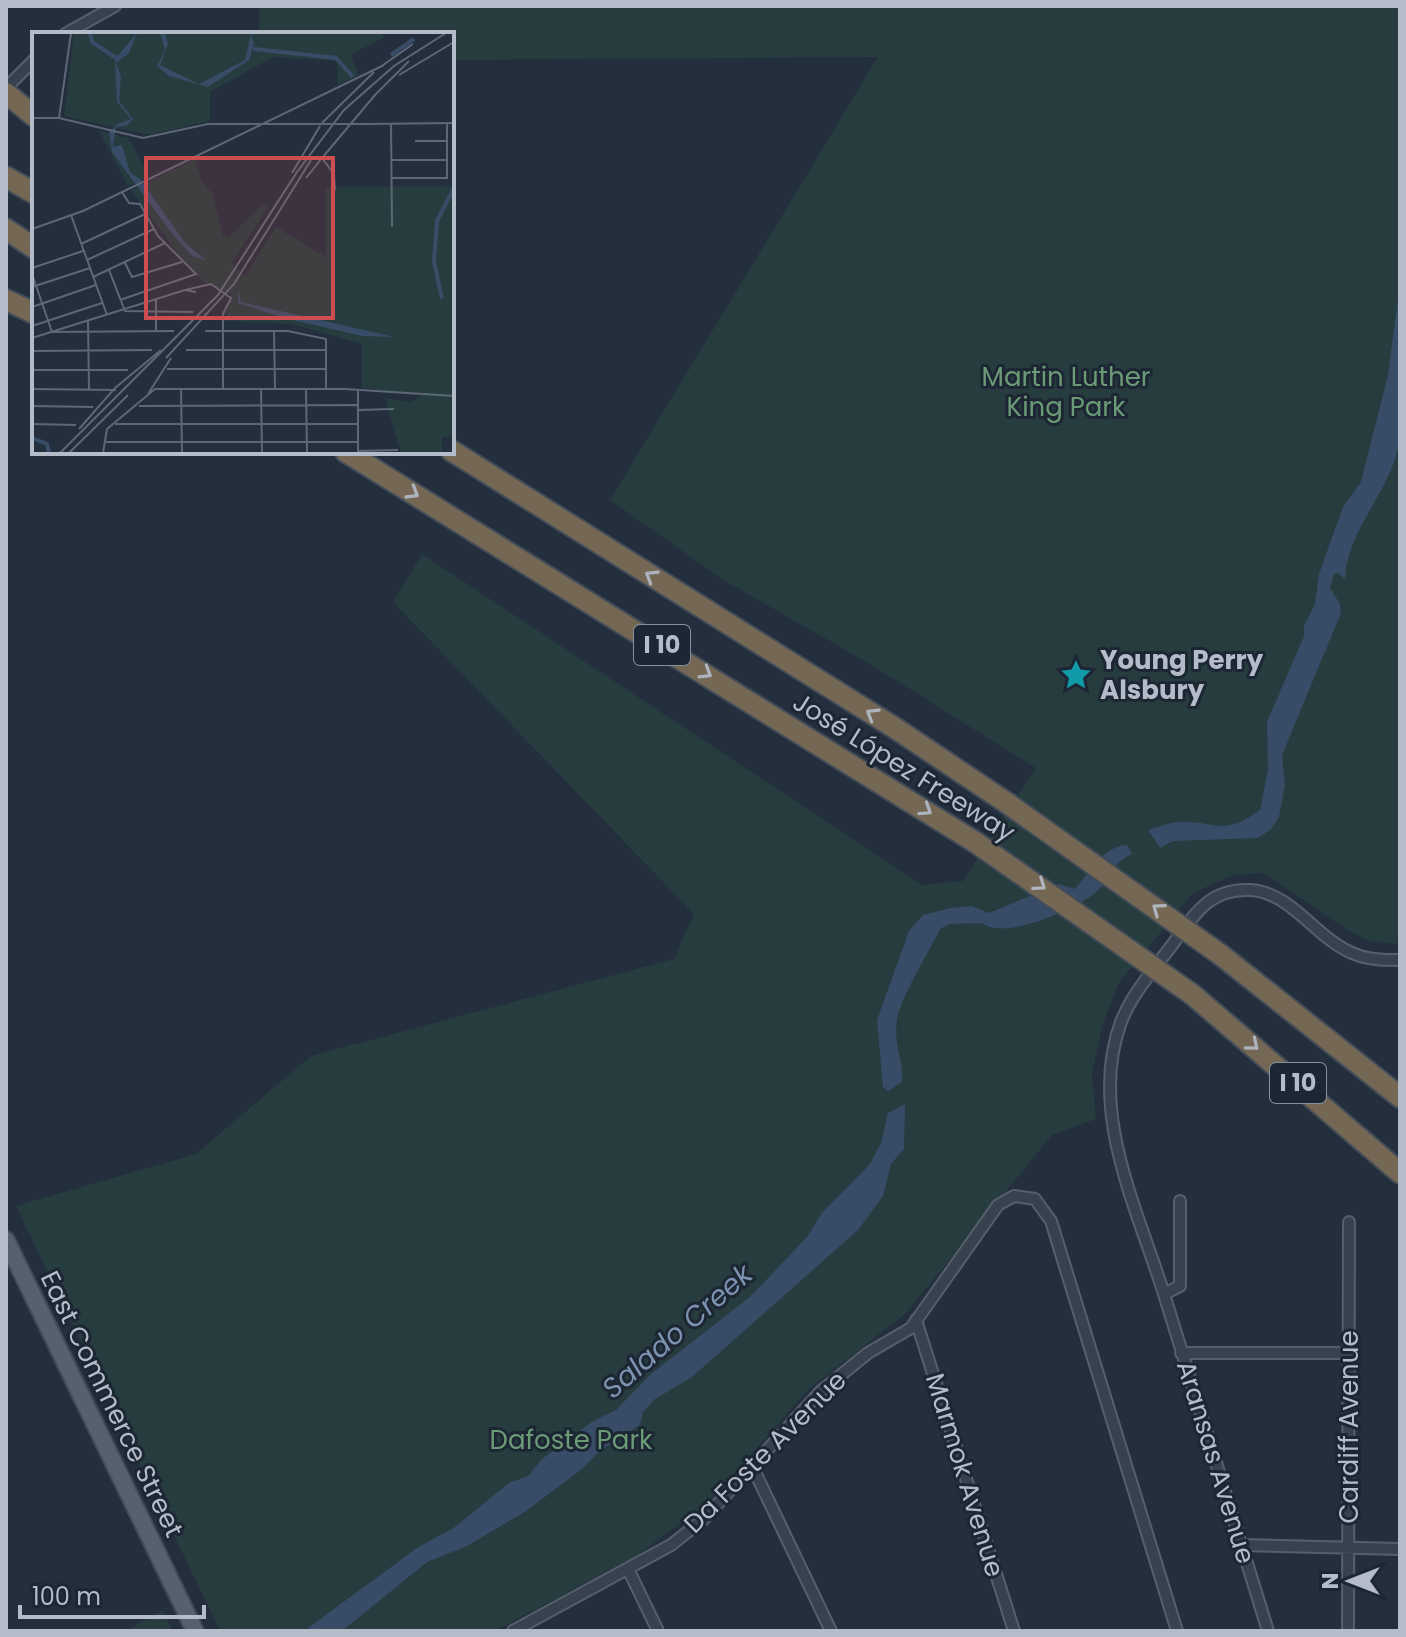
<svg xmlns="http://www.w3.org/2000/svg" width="1406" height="1637" font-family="Poppins,sans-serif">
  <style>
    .green { fill: #263c3f }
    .water { fill: #394c67 }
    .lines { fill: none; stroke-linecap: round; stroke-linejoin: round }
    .minor-casing { stroke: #565f6c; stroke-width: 14 }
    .primary-casing { stroke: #414a57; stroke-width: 20 }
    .motorway-casing { stroke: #434c59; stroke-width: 24 }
    .minor { stroke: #38414e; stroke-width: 10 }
    .primary { stroke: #56606e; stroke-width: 16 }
    .motorway { stroke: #746855; stroke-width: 20 }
    .motorway-bridge-casing { stroke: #434c59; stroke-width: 24; stroke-linecap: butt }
    .motorway-bridge { stroke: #746855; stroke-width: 20 }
    .oneway { stroke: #aeb4bd }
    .labels { text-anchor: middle; stroke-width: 6; stroke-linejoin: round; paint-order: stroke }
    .shield { fill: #1d2633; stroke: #878f9c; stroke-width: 2 }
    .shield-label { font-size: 24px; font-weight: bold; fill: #b4bcc9 }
    .park-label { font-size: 26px; fill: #6b9a76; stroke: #1d2633 }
    .poi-label { font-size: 26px; font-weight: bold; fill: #b4bcc9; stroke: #1d2633; text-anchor: start }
    .street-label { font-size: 26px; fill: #b4bcc9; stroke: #1d2633 }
    .water-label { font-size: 28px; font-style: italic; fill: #7c92b1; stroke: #1d2633 }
    .inset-river { fill: none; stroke: #394c67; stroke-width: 4 }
    .inset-road { fill: none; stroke: #5e6776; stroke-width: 2 }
    .view { fill: #ce4d50; fill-opacity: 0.15; stroke: #ce4d50; stroke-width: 4 }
    .inset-edge { fill: none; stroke: #b4bcc9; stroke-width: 4 }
  </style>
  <rect width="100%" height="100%" fill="#242f3e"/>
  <path class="green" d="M 259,6 L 1400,6 L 1400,944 L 1370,941 L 1349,931 L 1263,873 L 1233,875 L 1193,893 L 1119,983 L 1102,1026 L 1092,1073 L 1096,1119 L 1052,1135 L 906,1313 L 808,1390 L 711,1500 L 638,1555 L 495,1631 L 220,1631 L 16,1206 L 196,1154 L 311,1056 L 674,959 L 694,914 L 393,602 L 422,554 L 922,885 L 963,881 L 1036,768 L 870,664 L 722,579 L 610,500 L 878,57 L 452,60 L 452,34 L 259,34 Z
    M 163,1610 L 173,1631 L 125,1631 Z"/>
  <path class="water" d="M 1400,283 C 1400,331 1406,392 1400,438 C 1393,490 1347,528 1345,579 L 1338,573 L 1334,574 L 1330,588 L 1340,604 L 1341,613 L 1282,755 L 1285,785 L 1279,817 L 1271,829 L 1258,838 L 1173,841 L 1160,848 L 1148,830 C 1158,827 1170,822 1180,822 C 1220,821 1222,837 1260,810 L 1268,770 L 1267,722 L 1304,636 L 1304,626 L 1315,604 L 1319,574 L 1343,507 L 1361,482 L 1388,375 Z
    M 1127,845 L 1132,854 C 1109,864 1109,884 1094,894 C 1072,910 1005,941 982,923 L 949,924 L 940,929 C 928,954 902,994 897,1020 C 893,1045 904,1061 902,1082 L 888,1091 L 883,1087 L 877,1020 L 909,931 L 923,915 L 951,908 L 972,906 L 989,913 L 1059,884 L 1075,889 C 1090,872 1103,846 1127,845 Z
    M 905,1104 L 904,1149 L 891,1164 L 883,1196 L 858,1230 L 692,1377 L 655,1399 L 643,1412 L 640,1425 L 600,1451 L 582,1469 L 526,1511 L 467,1546 L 427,1562 L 342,1631 L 304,1631 L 417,1548 L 455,1527 L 509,1483 L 528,1476 L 542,1459 L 593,1421 L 616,1410 L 651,1374 L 751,1296 L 808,1236 L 821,1214 L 870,1164 L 881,1143 L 888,1113 Z"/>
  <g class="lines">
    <defs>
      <path id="minor" d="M 65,34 L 115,6
        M 6,88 L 34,60
        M 1180,1201 L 1180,1286 L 1164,1294 C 1137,1208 1088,1111 1121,1022 C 1132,993 1156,967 1175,941 C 1196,912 1211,888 1250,890 C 1291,892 1316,938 1352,953 C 1368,960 1383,960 1400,960
        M 1164,1294 L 1268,1631
        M 916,1320 L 1014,1631
        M 1181,1353 L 1348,1353
        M 752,1466 L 831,1631
        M 1242,1545 L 1400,1549
        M 628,1569 L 658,1631
        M 513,1631 L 671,1545 L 704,1519 L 821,1391 L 868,1353 L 911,1328 L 998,1205 L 1014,1196 L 1035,1199 L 1051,1221 L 1177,1631
        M 1348,1631 L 1349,1222"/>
      <path id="primary" d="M 6,1240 L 195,1631"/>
      <path id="motorway" d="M 6,93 L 34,116
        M 6,177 L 34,193
        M 6,229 L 34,248
        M 6,300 L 34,313
        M 452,451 L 895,728 L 1007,803
        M 346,452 L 975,842
        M 1221,955 L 1400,1097
        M 1193,995 L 1400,1173"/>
    </defs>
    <use href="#minor" class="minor-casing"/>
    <use href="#primary" class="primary-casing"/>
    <use href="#motorway" class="motorway-casing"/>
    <use href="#minor" class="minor"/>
    <use href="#primary" class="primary"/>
    <use href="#motorway" class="motorway"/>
    <defs>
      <path id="motorway-bridge" d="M 1007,803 L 1221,955
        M 975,842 L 1193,995"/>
    </defs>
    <use href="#motorway-bridge" class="motorway-bridge-casing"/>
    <use href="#motorway-bridge" class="motorway-bridge"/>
  </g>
  <defs><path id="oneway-chevron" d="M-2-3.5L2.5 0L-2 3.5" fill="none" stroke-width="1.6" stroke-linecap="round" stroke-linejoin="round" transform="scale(2)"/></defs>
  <g class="oneway">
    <use href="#oneway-chevron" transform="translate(413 493) rotate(31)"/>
    <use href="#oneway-chevron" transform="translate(651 576) rotate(-148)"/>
    <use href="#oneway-chevron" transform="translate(706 673) rotate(32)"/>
    <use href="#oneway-chevron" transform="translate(872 714) rotate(-148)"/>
    <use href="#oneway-chevron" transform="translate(926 810) rotate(33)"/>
    <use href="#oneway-chevron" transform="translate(1040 885) rotate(35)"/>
    <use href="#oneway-chevron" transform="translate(1158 909) rotate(-144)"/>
    <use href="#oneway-chevron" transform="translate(1253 1045) rotate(40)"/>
  </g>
  <defs>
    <symbol id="sight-bare" viewBox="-9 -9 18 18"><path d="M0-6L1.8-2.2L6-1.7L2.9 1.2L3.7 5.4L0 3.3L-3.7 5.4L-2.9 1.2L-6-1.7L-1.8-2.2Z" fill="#0f9aa8" stroke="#1d2633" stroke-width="2.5" paint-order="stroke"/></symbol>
  </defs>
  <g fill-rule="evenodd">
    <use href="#sight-bare" x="1054" y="653" width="44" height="44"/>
  </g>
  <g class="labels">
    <g class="shield">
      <rect x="634" y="625" width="56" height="40" rx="6"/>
      <rect x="1270" y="1063" width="56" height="40" rx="6"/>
    </g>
    <g class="shield-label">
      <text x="662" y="653">I 10</text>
      <text x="1298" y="1091">I 10</text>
    </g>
    <g class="park-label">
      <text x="1066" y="386">Martin Luther<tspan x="1066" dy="30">King Park</tspan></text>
      <text x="571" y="1449">Dafoste Park</text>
    </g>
    <g class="poi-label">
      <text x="1100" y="669">Young Perry<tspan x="1100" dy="30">Alsbury</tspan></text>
    </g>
    <g class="street-label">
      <text transform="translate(904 767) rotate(32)" y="9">José López Freeway</text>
      <text transform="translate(112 1404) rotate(64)" y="9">East Commerce Street</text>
      <text transform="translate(1349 1427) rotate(-90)" y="9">Cardiff Avenue</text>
      <text transform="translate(765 1452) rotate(-45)" y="9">Da Foste Avenue</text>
      <text transform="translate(1216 1462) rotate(73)" y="9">Aransas Avenue</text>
      <text transform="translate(965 1475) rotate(73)" y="9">Marmok Avenue</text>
    </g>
    <g class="water-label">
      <text transform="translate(677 1331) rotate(-41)" y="10">Salado Creek</text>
    </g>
  </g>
  <g transform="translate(32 32)">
    <rect width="422" height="422" fill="#242f3e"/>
    <path d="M 42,1 L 347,1 L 353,5 L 318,23 L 327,43 L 306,53 L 305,29 L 241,25 L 178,60 L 178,89 L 117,103 L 32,84 ZM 67,99 L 96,106 L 117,144 L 96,154 ZM 163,127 L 169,148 L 180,161 L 191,203 L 197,205 L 232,171 L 237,174 L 200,231 L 213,244 L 244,195 L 294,225 L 294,155 L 422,154 L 422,405 L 410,405 L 410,421 L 369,421 L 353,366 L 379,370 L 388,364 L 330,356 L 330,312 L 260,292 L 193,289 L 199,262 L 173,251 L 151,229 L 99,158 Z" fill="#263c3f"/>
    <path d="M 105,1 L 97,21 L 84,31 L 89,44 L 87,69 L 101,87 L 96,93 L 84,95 L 81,115 L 90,113 L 98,140 L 109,148 L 153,211 L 175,229 L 160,224 L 138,199 L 80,120 L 77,100 L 86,92 L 99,87 L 85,70 L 83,27 ZM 128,1 L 133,2 L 136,12 L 128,33 L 167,52 L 213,28 L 219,1 L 222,12 L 217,28 L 176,55 L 137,44 L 125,34 L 133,18 ZM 206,257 L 209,270 L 363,305 L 330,304 L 252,286 L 206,271 Z" fill="#394c67"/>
    <path class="inset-river" d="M 58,1 L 60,10 L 84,26M 221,17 L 304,26 L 321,45M 359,23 L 382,7M 410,267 L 402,229 L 405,189 L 421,158M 0,406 L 15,412 L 17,421"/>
    <path class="inset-road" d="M 351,33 L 381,12M 367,43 L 422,10M 341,65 L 377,29M 0,86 L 27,86 L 111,106 L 176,92 L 339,92M 27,86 L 39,1M 290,91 L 342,40M 359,91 L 360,195M 335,92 L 422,91M 383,109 L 415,109M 290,126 L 302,142 L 303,158M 290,126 L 343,63M 359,128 L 415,128M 260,141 L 288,94M 274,146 L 290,126M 359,146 L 415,146 L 415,91M 39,183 L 75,283M 0,197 L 51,179 L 352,33M 49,212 L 113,182M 55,228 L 122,197M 93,231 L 100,245 L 150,230M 0,236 L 51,219M 77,238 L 93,279 L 161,280M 0,242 L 20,300 L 142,299M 61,245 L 133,211M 0,255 L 58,236M 164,260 L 153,258 L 179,252 L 199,266 L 191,282 L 191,357M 88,268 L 164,242 L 126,204 L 108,172 L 97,171 L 90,160M 0,275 L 64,253M 56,288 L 57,357M 0,294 L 70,271M 124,299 L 124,267M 173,299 L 256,299 L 294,307 L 294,357M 242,299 L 243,356M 0,306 L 153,258M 154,318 L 294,318M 0,319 L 120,318M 134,326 L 202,252 L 279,128M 135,337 L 293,337M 0,338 L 96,338M 0,357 L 84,358M 149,357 L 150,421M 229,357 L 230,421M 274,357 L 275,421M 326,358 L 326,421M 116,362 L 139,326M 0,374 L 61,375M 107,374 L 325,373M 326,378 L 362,377M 0,392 L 44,393M 83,392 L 326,392M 47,397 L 83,356 L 129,318M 73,410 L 326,410M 326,419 L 366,418M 28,421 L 186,263 L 265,140 L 312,78 L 362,34 L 414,1M 37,421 L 96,363M 71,421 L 75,397 L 123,357 L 313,357 L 422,364"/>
    <path class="view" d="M 114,126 L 301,126 L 301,286 L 114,286 Z"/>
    <rect width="422" height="422" class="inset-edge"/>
  </g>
  <rect width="1406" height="1637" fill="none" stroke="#b4bcc9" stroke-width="16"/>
  <g transform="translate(1350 1581) rotate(270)" stroke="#1d2633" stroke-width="6" paint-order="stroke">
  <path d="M0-6L14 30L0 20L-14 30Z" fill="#b4bcc9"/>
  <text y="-12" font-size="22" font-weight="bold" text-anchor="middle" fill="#b4bcc9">N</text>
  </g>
  <path d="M20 1605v12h184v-12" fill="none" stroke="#b4bcc9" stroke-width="4"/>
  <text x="32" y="1605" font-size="24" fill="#b4bcc9" stroke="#1d2633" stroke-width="6" paint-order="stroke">100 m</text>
</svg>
